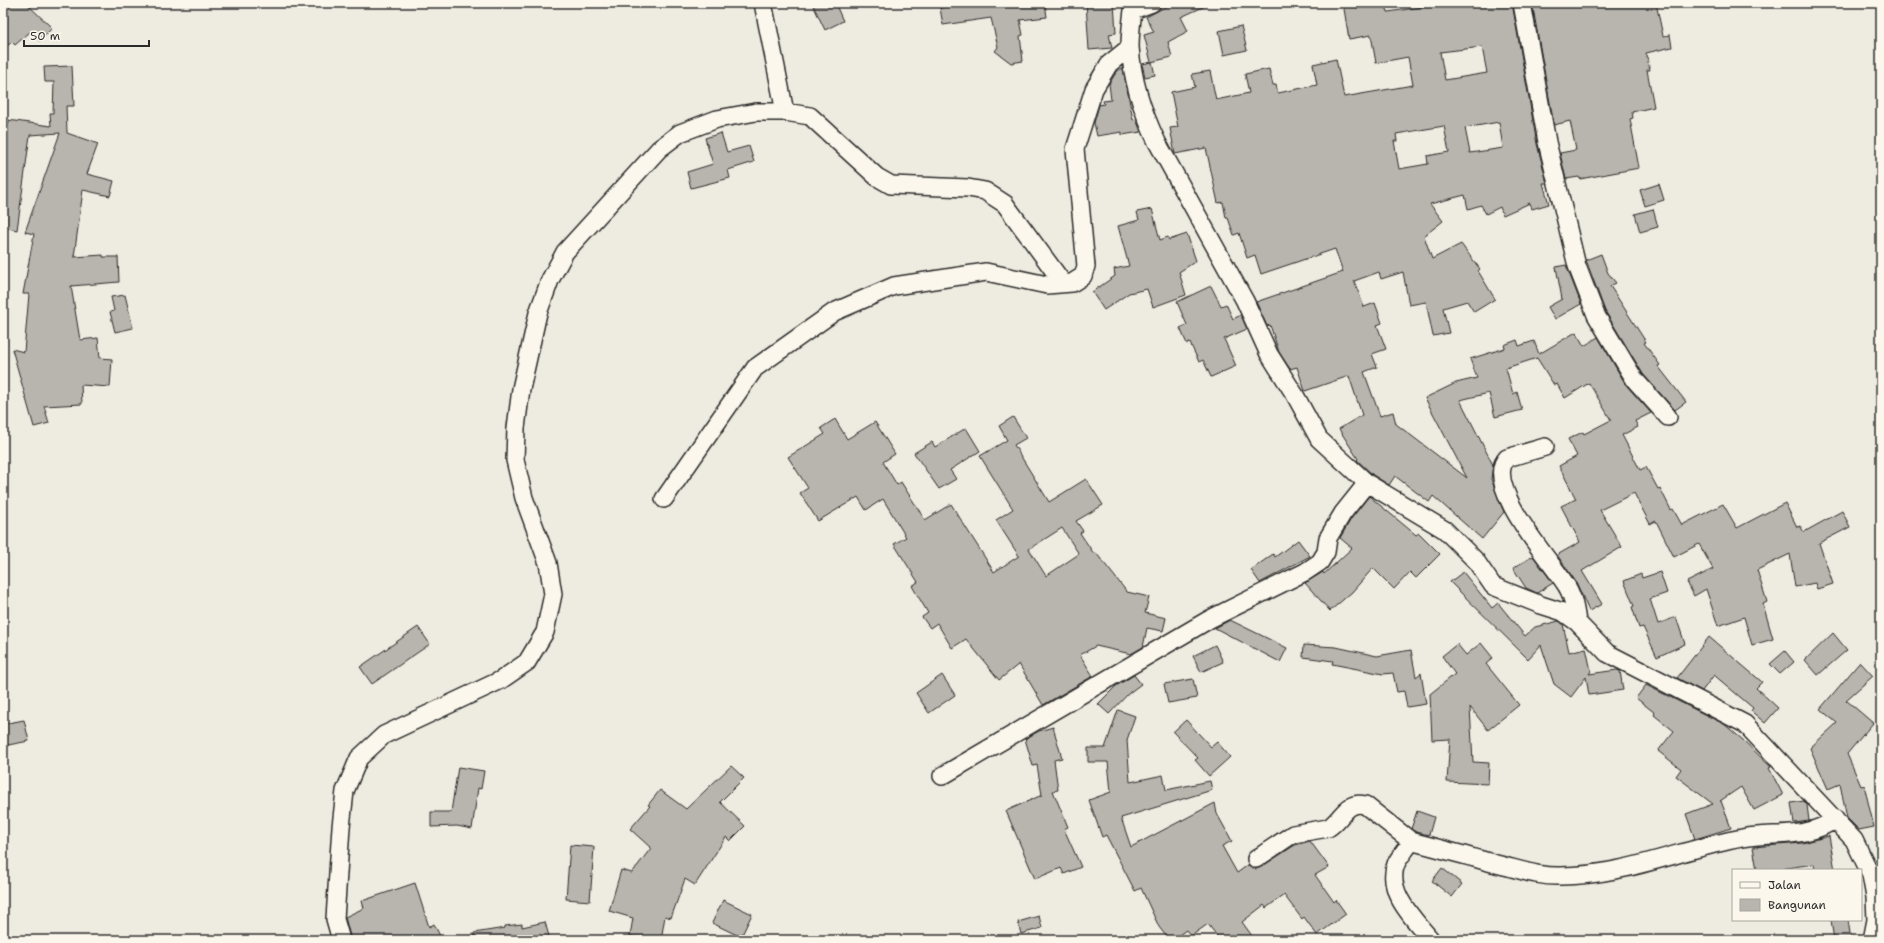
<svg xmlns="http://www.w3.org/2000/svg" width="1884" height="943" font-family="'Shantell Sans',sans-serif">
  <style>
    .building { fill: #b8b5ae; stroke: #2b2b2b; fill-rule: evenodd }
    .lines { fill: none; stroke-linecap: round; stroke-linejoin: round }
    .minor-casing { stroke: #2b2b2b; stroke-width: 20 }
    .minor { stroke: #fbf7ec; stroke-width: 17 }
  </style>
  <rect width="100%" height="100%" fill="#eeebe0"/>
  <filter id="ink" filterUnits="userSpaceOnUse"><feTurbulence type="fractalNoise" baseFrequency=".025" numOctaves="2"/><feDisplacementMap in="SourceGraphic" scale="8" xChannelSelector="R" yChannelSelector="G"/><feConvolveMatrix kernelMatrix="1 2 1 2 8 2 1 2 1" color-interpolation-filters="sRGB"/></filter>
  <g filter="url(#ink)">
    <path class="building" d="M 3,3 L 26,3 L 52,28 L 40,41 L 30,32 L 15,45 L 12,42 L 3,49 Z
      M 812,3 L 835,3 L 843,21 L 825,30 Z
      M 972,3 L 1045,3 L 1047,17 L 1020,20 L 1023,35 L 1020,36 L 1023,61 L 1011,63 L 995,51 L 998,47 L 991,18 L 943,25 L 940,8 Z
      M 1086,3 L 1114,3 L 1116,33 L 1109,34 L 1112,48 L 1089,50 Z
      M 1173,3 L 1212,3 L 1181,17 L 1188,31 L 1168,42 L 1172,57 L 1151,62 L 1144,35 L 1154,32 L 1146,17 Z
      M 1343,3 L 1385,3 L 1388,12 L 1450,3 L 1512,3 L 1537,144 L 1547,183 L 1543,183 L 1549,204 L 1532,209 L 1530,203 L 1503,215 L 1500,207 L 1486,214 L 1481,205 L 1468,209 L 1465,195 L 1430,204 L 1443,221 L 1424,236 L 1432,259 L 1461,244 L 1480,269 L 1478,271 L 1495,299 L 1474,312 L 1467,301 L 1443,308 L 1449,333 L 1433,336 L 1426,302 L 1409,305 L 1403,272 L 1381,279 L 1379,272 L 1354,281 L 1364,307 L 1375,303 L 1382,323 L 1377,325 L 1386,349 L 1372,354 L 1377,367 L 1364,372 L 1380,416 L 1393,412 L 1396,424 L 1467,478 L 1425,398 L 1456,383 L 1477,378 L 1470,359 L 1505,348 L 1504,345 L 1517,340 L 1519,346 L 1534,341 L 1539,354 L 1576,332 L 1584,346 L 1598,337 L 1626,385 L 1651,413 L 1635,421 L 1638,427 L 1622,435 L 1640,470 L 1646,467 L 1658,489 L 1660,488 L 1671,510 L 1673,509 L 1682,525 L 1723,504 L 1737,528 L 1785,503 L 1797,527 L 1800,526 L 1804,532 L 1842,511 L 1850,527 L 1819,543 L 1833,584 L 1817,589 L 1815,583 L 1795,587 L 1790,554 L 1757,570 L 1767,602 L 1763,604 L 1773,639 L 1752,645 L 1744,617 L 1718,626 L 1706,589 L 1694,596 L 1687,582 L 1713,569 L 1699,544 L 1674,557 L 1656,521 L 1650,524 L 1634,493 L 1600,510 L 1622,547 L 1582,571 L 1602,604 L 1589,611 L 1576,582 L 1557,555 L 1580,542 L 1561,506 L 1576,499 L 1559,466 L 1577,456 L 1568,439 L 1583,432 L 1584,434 L 1611,420 L 1589,383 L 1565,398 L 1557,384 L 1554,385 L 1537,358 L 1506,368 L 1513,394 L 1517,392 L 1522,410 L 1495,417 L 1489,393 L 1460,400 L 1493,465 L 1491,479 L 1504,512 L 1482,539 L 1433,496 L 1429,502 L 1395,476 L 1389,485 L 1373,475 L 1357,460 L 1358,459 L 1339,429 L 1362,415 L 1349,376 L 1305,391 L 1297,367 L 1290,369 L 1279,352 L 1270,325 L 1267,326 L 1256,302 L 1343,272 L 1335,249 L 1261,274 L 1255,255 L 1247,258 L 1239,233 L 1234,235 L 1228,218 L 1226,218 L 1223,202 L 1218,203 L 1206,148 L 1175,154 L 1170,128 L 1178,127 L 1171,92 L 1195,87 L 1192,74 L 1210,71 L 1216,100 L 1249,93 L 1245,74 L 1269,69 L 1273,85 L 1276,85 L 1278,93 L 1317,85 L 1313,64 L 1336,59 L 1344,97 L 1413,85 L 1408,57 L 1376,63 L 1371,35 L 1349,39 ZM 1482,47 L 1487,73 L 1445,80 L 1440,52 ZM 1499,122 L 1503,148 L 1470,153 L 1465,128 ZM 1444,126 L 1449,152 L 1427,156 L 1428,164 L 1399,169 L 1394,141 L 1397,141 L 1396,134 Z
      M 1532,3 L 1656,3 L 1663,36 L 1670,35 L 1672,47 L 1646,53 L 1650,70 L 1647,70 L 1654,107 L 1632,112 L 1633,118 L 1630,119 L 1639,168 L 1580,179 L 1579,177 L 1566,179 L 1560,153 L 1576,150 L 1570,121 L 1554,125 Z
      M 1241,26 L 1247,50 L 1224,55 L 1219,31 Z
      M 1152,62 L 1155,75 L 1145,77 L 1142,64 Z
      M 72,66 L 74,106 L 66,106 L 67,133 L 98,144 L 87,174 L 114,181 L 110,196 L 83,190 L 74,257 L 103,255 L 103,257 L 118,257 L 119,282 L 71,286 L 80,340 L 98,338 L 100,358 L 112,359 L 110,387 L 81,385 L 82,404 L 44,406 L 49,423 L 34,427 L 12,349 L 24,352 L 29,294 L 23,294 L 34,234 L 25,232 L 60,133 L 30,135 L 17,230 L 3,227 L 3,122 L 9,123 L 8,120 L 51,126 L 50,113 L 53,113 L 54,82 L 45,82 L 44,67 Z
      M 1123,68 L 1133,120 L 1136,119 L 1141,132 L 1122,135 L 1122,132 L 1097,136 L 1094,123 L 1099,105 L 1104,104 L 1103,101 L 1111,100 L 1109,84 L 1117,71 Z
      M 721,133 L 727,152 L 749,146 L 754,162 L 728,170 L 730,178 L 691,188 L 687,172 L 713,164 L 705,138 Z
      M 1659,184 L 1664,200 L 1645,206 L 1640,190 Z
      M 1152,209 L 1160,240 L 1168,237 L 1169,240 L 1187,234 L 1196,261 L 1179,272 L 1186,295 L 1153,307 L 1147,289 L 1129,293 L 1104,310 L 1092,292 L 1115,276 L 1114,269 L 1129,266 L 1118,226 L 1139,220 L 1137,212 Z
      M 1653,209 L 1658,227 L 1640,232 L 1635,214 Z
      M 1601,254 L 1608,273 L 1616,283 L 1610,286 L 1646,342 L 1644,343 L 1660,365 L 1658,366 L 1686,402 L 1675,410 L 1643,374 L 1605,311 L 1586,260 Z
      M 1566,265 L 1581,304 L 1555,319 L 1548,307 L 1562,299 L 1556,267 Z
      M 1211,286 L 1221,306 L 1226,304 L 1233,319 L 1241,315 L 1247,329 L 1224,339 L 1236,366 L 1211,377 L 1203,360 L 1199,362 L 1190,343 L 1187,344 L 1180,328 L 1187,325 L 1177,302 Z
      M 125,295 L 133,328 L 115,332 L 110,312 L 114,311 L 111,297 Z
      M 1013,417 L 1026,438 L 1014,445 L 1049,502 L 1086,479 L 1103,505 L 1076,521 L 1083,531 L 1080,533 L 1094,554 L 1096,553 L 1127,592 L 1149,597 L 1145,613 L 1166,618 L 1163,631 L 1147,628 L 1143,647 L 1131,654 L 1096,646 L 1080,655 L 1093,676 L 1043,705 L 1019,664 L 999,680 L 966,639 L 952,648 L 937,623 L 930,628 L 922,617 L 928,613 L 912,586 L 918,582 L 894,544 L 906,537 L 883,499 L 866,510 L 858,497 L 818,521 L 800,493 L 808,488 L 788,457 L 825,434 L 821,428 L 835,419 L 847,439 L 875,422 L 895,454 L 883,462 L 897,485 L 901,482 L 925,520 L 951,504 L 994,572 L 1019,556 L 996,520 L 1013,509 L 980,456 L 1007,440 L 999,426 ZM 1062,528 L 1079,554 L 1046,576 L 1029,549 Z
      M 966,428 L 980,451 L 950,470 L 956,479 L 939,489 L 914,453 L 932,442 L 935,447 Z
      M 1369,496 L 1416,535 L 1419,533 L 1440,554 L 1416,578 L 1410,572 L 1394,589 L 1373,568 L 1352,592 L 1330,611 L 1305,583 L 1323,572 L 1324,574 L 1352,548 L 1340,538 L 1351,519 Z
      M 1298,540 L 1310,556 L 1260,583 L 1251,570 L 1273,554 L 1275,557 Z
      M 1533,556 L 1553,583 L 1537,593 L 1526,588 L 1513,568 Z
      M 1463,572 L 1492,608 L 1498,603 L 1525,636 L 1535,627 L 1559,621 L 1563,624 L 1569,652 L 1586,648 L 1591,671 L 1589,674 L 1617,670 L 1620,671 L 1623,690 L 1589,695 L 1586,677 L 1571,697 L 1554,684 L 1541,645 L 1528,659 L 1450,582 Z
      M 1660,572 L 1667,593 L 1650,599 L 1658,624 L 1676,617 L 1685,644 L 1657,657 L 1643,627 L 1639,628 L 1632,607 L 1634,606 L 1624,581 L 1641,574 L 1642,578 Z
      M 1230,620 L 1287,648 L 1280,662 L 1215,628 Z
      M 418,627 L 430,644 L 372,684 L 360,667 Z
      M 1833,633 L 1847,650 L 1818,675 L 1805,660 Z
      M 1709,637 L 1762,682 L 1756,688 L 1778,708 L 1765,723 L 1751,711 L 1753,708 L 1714,675 L 1702,691 L 1677,678 Z
      M 1481,643 L 1493,658 L 1486,664 L 1519,705 L 1488,730 L 1470,707 L 1473,762 L 1489,763 L 1488,784 L 1447,782 L 1450,739 L 1432,740 L 1430,694 L 1455,674 L 1442,656 L 1457,644 L 1466,655 Z
      M 1215,645 L 1223,662 L 1201,672 L 1193,656 Z
      M 1304,645 L 1336,647 L 1377,656 L 1411,650 L 1416,677 L 1421,673 L 1426,704 L 1407,707 L 1404,691 L 1397,692 L 1393,673 L 1383,674 L 1332,664 L 1333,661 L 1303,657 Z
      M 1785,651 L 1794,662 L 1780,674 L 1770,664 Z
      M 1860,662 L 1873,676 L 1846,700 L 1873,723 L 1847,754 L 1861,786 L 1864,785 L 1874,827 L 1859,830 L 1847,818 L 1840,784 L 1828,789 L 1810,748 L 1837,723 L 1820,709 Z
      M 942,675 L 955,695 L 929,713 L 916,693 Z
      M 1134,675 L 1141,684 L 1129,693 L 1109,714 L 1098,704 L 1116,686 Z
      M 1193,679 L 1197,698 L 1168,703 L 1164,684 Z
      M 1646,685 L 1724,724 L 1743,740 L 1771,767 L 1769,768 L 1783,795 L 1754,810 L 1741,787 L 1720,801 L 1721,801 L 1731,828 L 1695,839 L 1686,814 L 1713,804 L 1676,776 L 1681,769 L 1658,751 L 1674,731 L 1654,715 L 1655,713 L 1636,698 Z
      M 1118,710 L 1135,716 L 1127,740 L 1130,782 L 1163,775 L 1166,790 L 1210,781 L 1212,790 L 1121,818 L 1131,847 L 1215,803 L 1217,814 L 1232,841 L 1222,846 L 1237,873 L 1248,865 L 1256,869 L 1261,867 L 1295,845 L 1310,841 L 1329,867 L 1315,875 L 1334,902 L 1336,900 L 1346,914 L 1317,935 L 1304,917 L 1302,919 L 1284,895 L 1266,908 L 1264,905 L 1242,922 L 1255,940 L 1220,940 L 1208,924 L 1191,936 L 1186,930 L 1172,940 L 1169,940 L 1159,927 L 1141,888 L 1135,891 L 1106,835 L 1102,837 L 1089,800 L 1111,792 L 1108,762 L 1088,762 L 1088,748 L 1105,748 Z
      M 24,720 L 29,741 L 3,746 L 3,724 Z
      M 1186,720 L 1211,747 L 1217,742 L 1230,757 L 1209,776 L 1195,760 L 1198,758 L 1173,732 Z
      M 1053,727 L 1062,758 L 1054,760 L 1058,790 L 1053,791 L 1068,827 L 1064,829 L 1081,867 L 1064,874 L 1061,868 L 1035,879 L 1006,811 L 1042,795 L 1037,765 L 1033,766 L 1025,739 L 1039,731 Z
      M 731,766 L 744,778 L 720,802 L 745,826 L 730,841 L 726,837 L 695,885 L 685,879 L 671,918 L 665,916 L 661,940 L 630,936 L 633,918 L 609,911 L 621,870 L 632,873 L 651,848 L 630,829 L 650,806 L 648,805 L 660,790 L 686,809 Z
      M 458,767 L 484,771 L 481,789 L 478,788 L 472,829 L 457,826 L 431,827 L 431,812 L 451,812 Z
      M 1804,801 L 1807,805 L 1809,821 L 1794,823 L 1791,803 Z
      M 1417,811 L 1434,817 L 1429,835 L 1416,832 L 1411,829 Z
      M 1829,836 L 1835,870 L 1815,870 L 1814,864 L 1773,870 L 1757,870 L 1753,847 L 1803,843 Z
      M 570,845 L 594,847 L 590,901 L 566,899 Z
      M 1442,868 L 1462,884 L 1452,897 L 1432,881 Z
      M 415,883 L 429,927 L 434,924 L 442,940 L 351,940 L 345,917 L 364,908 L 362,901 Z
      M 723,900 L 752,914 L 741,937 L 712,923 Z
      M 1039,916 L 1042,928 L 1021,934 L 1018,922 Z
      M 1831,920 L 1848,920 L 1851,940 L 1834,940 Z
      M 545,922 L 550,940 L 475,940 L 474,933 L 505,928 L 505,926 L 522,924 L 522,927 Z"/>
    <g class="lines">
      <defs>
        <path id="minor" d="M 763,3 L 785,112
          M 1134,3 C 1132,17 1130,33 1130,47 C 1132,79 1143,113 1157,142 L 1245,301 L 1269,354 L 1295,395 L 1319,439 L 1367,483 L 1445,530 L 1476,561 L 1493,586 L 1541,605 L 1563,612 L 1577,622 L 1607,653 L 1745,724 L 1854,840 L 1871,875 L 1875,897 L 1876,920 L 1872,940
          M 1522,3 L 1547,142 L 1577,266 L 1596,315 L 1635,380 L 1668,417
          M 1133,10 L 1152,3
          M 1545,447 L 1507,458 C 1482,484 1550,560 1564,582 C 1573,594 1575,608 1577,622
          M 664,499 L 755,368 L 834,312 L 894,286 L 986,272 L 1047,285 L 1072,283 L 1083,276 L 1086,266 L 1075,149 L 1094,89 L 1109,64 L 1130,47
          M 942,776 L 1210,619 L 1305,572 L 1320,562 L 1326,552 L 1328,538 L 1343,513 L 1367,483
          M 1256,859 L 1293,834 L 1328,828 C 1342,820 1346,800 1365,805 L 1411,841
          M 341,940 L 335,919 L 341,827 L 345,791 L 359,758 L 384,735 L 501,680 L 527,662 L 545,632 L 553,594 L 548,563 L 524,498 L 515,460 L 516,428 L 521,389 L 538,313 L 550,280 L 565,252 L 659,149 L 680,133 L 717,119 L 756,112 L 785,112 L 810,116 L 877,177 L 891,185 L 968,188 L 985,191 L 1005,204 L 1063,283
          M 1431,940 C 1415,920 1385,892 1396,864 C 1400,855 1407,849 1411,841 C 1440,849 1468,856 1496,864 C 1518,869 1539,877 1561,876 C 1623,876 1682,849 1742,838 C 1773,832 1807,840 1835,819"/>
      </defs>
      <use href="#minor" class="minor-casing"/>
      <use href="#minor" class="minor"/>
    </g>
  </g>
  <rect width="1884" height="943" fill="none" stroke="#fbf7ec" stroke-width="16"/>
  <rect x="8" y="8" width="1868" height="927" fill="none" stroke="#2b2b2b" stroke-width="1.5" filter="url(#ink)"/>
  <rect x="1732" y="869" width="130" height="52" fill="#fbf7ec" stroke="#a8a59f"/>
  <rect x="1740" y="882" width="20" height="6" fill="#fbf7ec" stroke="#a8a59f"/>
  <text x="1768" y="889" font-size="12" fill="#2b2b2b">Jalan</text>
  <rect x="1740" y="899" width="20" height="12" fill="#b8b5ae" stroke="#a8a59f"/>
  <text x="1768" y="909" font-size="12" fill="#2b2b2b">Bangunan</text>
  <path d="M24 40v6h125v-6" fill="none" stroke="#2b2b2b" stroke-width="2"/>
  <text x="30" y="40" font-size="12" fill="#2b2b2b" stroke="#fbf7ec" stroke-width="3" paint-order="stroke">50 m</text>
</svg>
